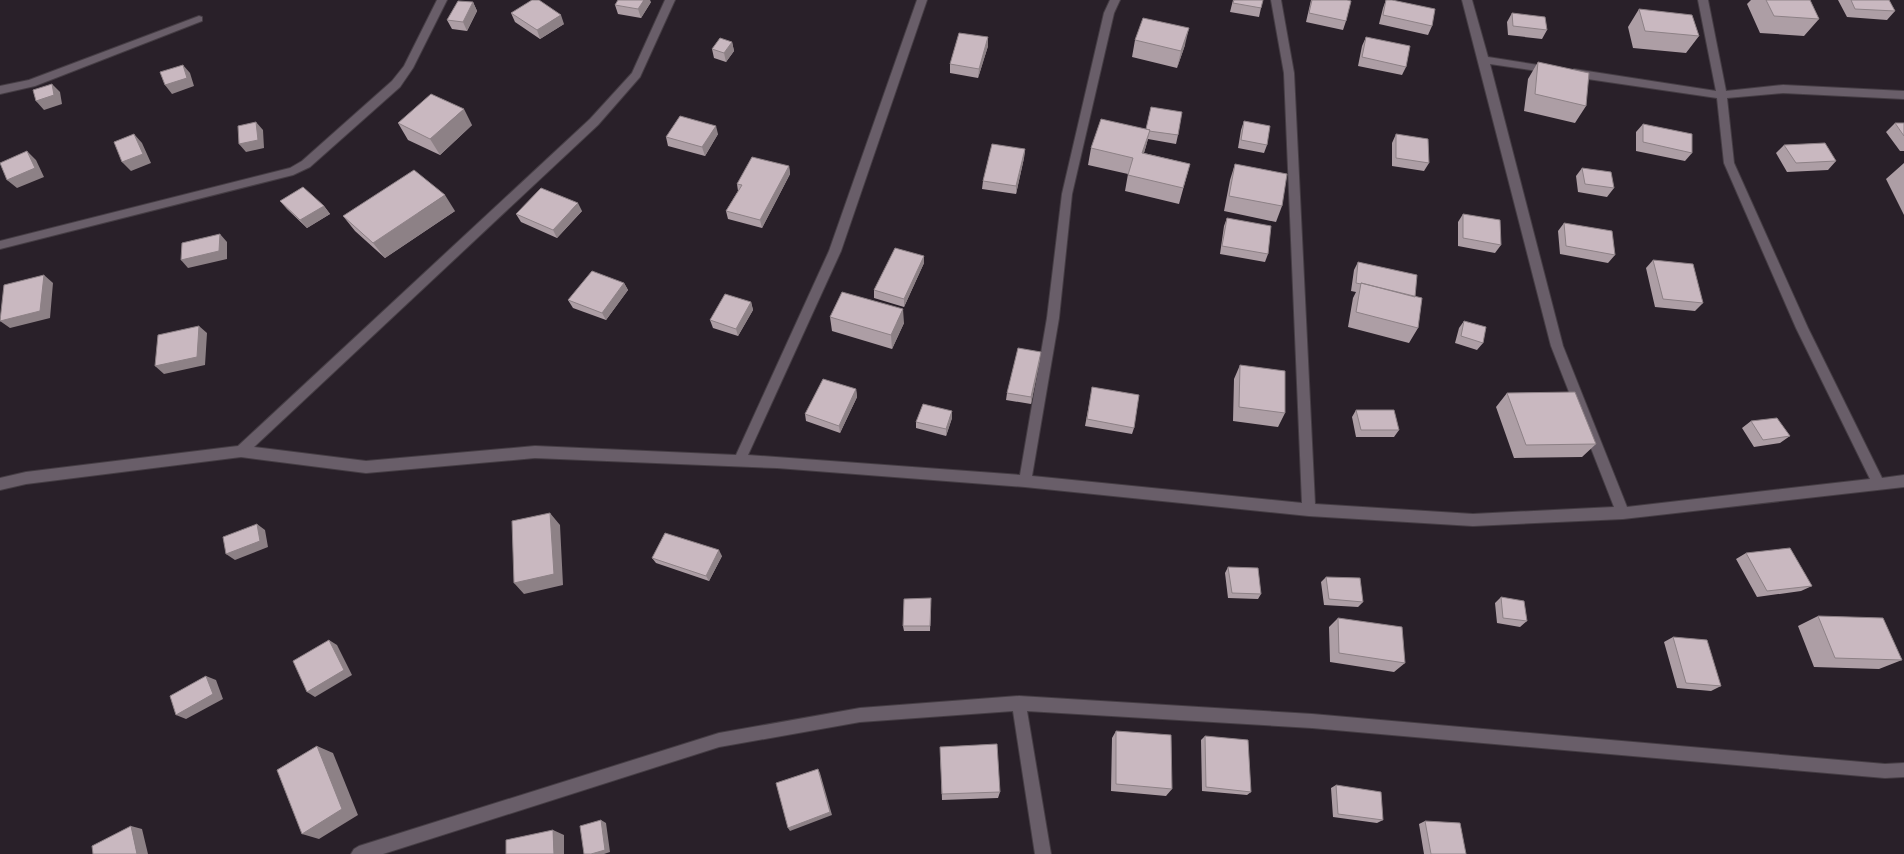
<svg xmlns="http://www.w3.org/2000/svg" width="1904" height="854" font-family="Montserrat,sans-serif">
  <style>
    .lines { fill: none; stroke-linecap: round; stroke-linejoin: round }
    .minor-casing { stroke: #453d44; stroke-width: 2 }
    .minor { fill: #695e69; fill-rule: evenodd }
    .wall { fill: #ad9ea5 }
    .shaded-wall { fill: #8d8186 }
    .building { fill: #c9b8c0; stroke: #8d8186 }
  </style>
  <rect width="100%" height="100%" fill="#292029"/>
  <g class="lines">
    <defs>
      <path id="minor" d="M 437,0 L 447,0 L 413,68 L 400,87 L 310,167 L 293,175 L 0,249 L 0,241 L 290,168 L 302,161 L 392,81 L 404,66 Z
        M 665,0 L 675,0 L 640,77 L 598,125 L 254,447 L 366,461 L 535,446 L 736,455 L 829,251 L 917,0 L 927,0 L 841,251 L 748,455 L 1020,475 L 1047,318 L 1062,194 L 1104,13 L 1110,0 L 1120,0 L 1114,13 L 1072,194 L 1059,318 L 1032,476 L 1302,503 L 1284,73 L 1271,0 L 1281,0 L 1294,73 L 1315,504 L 1473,514 L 1614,507 L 1551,346 L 1462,0 L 1472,0 L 1488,57 L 1551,67 L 1556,70 L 1551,73 L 1490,64 L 1563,346 L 1627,507 L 1870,479 L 1796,328 L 1724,163 L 1717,98 L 1574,77 L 1569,73 L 1574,69 L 1716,91 L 1698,0 L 1708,0 L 1726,91 L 1783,85 L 1904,91 L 1904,99 L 1783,93 L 1727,98 L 1734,163 L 1808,328 L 1882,478 L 1904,475 L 1904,487 L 1623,519 L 1473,526 L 1309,516 L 1025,487 L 777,468 L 535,458 L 366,473 L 241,457 L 26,484 L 0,490 L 0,478 L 26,472 L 238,446 L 590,119 L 632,73 Z
        M 199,16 L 202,17 L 202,21 L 35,86 L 0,94 L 0,86 L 29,80 Z
        M 1019,696 L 1312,714 L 1885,764 L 1904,763 L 1904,777 L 1885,778 L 1312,728 L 1027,711 L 1051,854 L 1035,854 L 1013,711 L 860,722 L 719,747 L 383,854 L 351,854 L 354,849 L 359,846 L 719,733 L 860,708 Z"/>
    </defs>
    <use href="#minor" class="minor-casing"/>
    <use href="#minor" class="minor"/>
  </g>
  <path class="wall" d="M 1233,0 L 1261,8 L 1259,17 L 1230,12 Z
    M 1311,0 L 1347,0 L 1346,21 L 1343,30 L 1306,22 Z
    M 1386,0 L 1432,26 L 1428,35 L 1379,24 L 1383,8 Z
    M 1751,0 L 1810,0 L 1819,19 L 1804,36 L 1760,33 L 1747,4 Z
    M 1838,0 L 1889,0 L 1895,11 L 1887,20 L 1847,17 Z
    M 473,2 L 477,11 L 467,31 L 452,29 L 447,20 Z
    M 651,2 L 641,18 L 618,14 L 615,5 Z
    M 1639,9 L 1699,36 L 1686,53 L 1633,48 L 1628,27 Z
    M 511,13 L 564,24 L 540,39 L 515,22 Z
    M 1512,13 L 1547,30 L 1542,39 L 1508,35 L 1507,22 Z
    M 988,37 L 988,46 L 978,78 L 950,73 L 950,64 Z
    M 1366,37 L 1406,67 L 1402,75 L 1358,66 L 1362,46 Z
    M 1135,40 L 1185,45 L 1177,68 L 1132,57 Z
    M 732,42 L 734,51 L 726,62 L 714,58 L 712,49 Z
    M 1538,62 L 1586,106 L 1575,123 L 1524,111 L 1528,79 Z
    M 1244,121 L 1267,145 L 1264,153 L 1238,148 L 1241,130 Z
    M 398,123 L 472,125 L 440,155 L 408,140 Z
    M 1895,123 L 1904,123 L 1904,151 L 1900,151 L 1886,132 Z
    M 1643,124 L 1692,153 L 1685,161 L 1636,151 L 1636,132 Z
    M 1146,129 L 1178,135 L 1176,144 L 1148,139 L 1144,153 L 1190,164 L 1179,204 L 1125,191 L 1128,174 L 1088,165 L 1091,148 Z
    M 718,134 L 705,156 L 668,146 L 666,137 Z
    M 1396,134 L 1429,163 L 1424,171 L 1392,166 L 1392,143 Z
    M 1784,145 L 1836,161 L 1828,170 L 1787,172 L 1776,153 Z
    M 1025,149 L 1024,158 L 1016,194 L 982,189 L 983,181 Z
    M 1904,163 L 1904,215 L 1886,179 Z
    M 1235,164 L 1282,206 L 1276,222 L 1224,211 L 1230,180 Z
    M 789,166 L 790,174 L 762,228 L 728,219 L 726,211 L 738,191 L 737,184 Z
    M 1582,168 L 1614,188 L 1607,197 L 1578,192 L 1576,176 Z
    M 280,201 L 324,206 L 330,214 L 307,228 L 287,209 Z
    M 455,211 L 385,258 L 355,231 L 343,216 Z
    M 582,211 L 557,238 L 521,222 L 516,214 Z
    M 1463,214 L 1501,245 L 1495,253 L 1458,246 L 1458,222 Z
    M 1227,218 L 1268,254 L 1265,262 L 1220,254 L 1224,226 Z
    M 1564,223 L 1615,255 L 1608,263 L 1560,254 L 1558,231 Z
    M 924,256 L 924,263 L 904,307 L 874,298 L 874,290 Z
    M 1653,260 L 1703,303 L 1695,311 L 1655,307 L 1646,268 Z
    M 1358,262 L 1415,297 L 1418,328 L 1409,343 L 1348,327 L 1353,298 L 1356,292 L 1351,291 L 1354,270 Z
    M 624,283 L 628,290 L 606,320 L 573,308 L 568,300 Z
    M 751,302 L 753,310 L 738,336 L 713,328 L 710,320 Z
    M 830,317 L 904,323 L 892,349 L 832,331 Z
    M 1464,321 L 1483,343 L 1477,350 L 1455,343 L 1459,328 Z
    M 1040,359 L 1031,404 L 1006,400 L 1007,393 Z
    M 1240,365 L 1285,413 L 1278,427 L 1233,421 L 1234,379 Z
    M 856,389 L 857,397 L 840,433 L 806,421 L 805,414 Z
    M 1507,393 L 1596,444 L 1582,457 L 1514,458 L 1496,407 Z
    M 1091,394 L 1134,428 L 1132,434 L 1085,426 Z
    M 1356,410 L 1399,430 L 1394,437 L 1356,437 L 1352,417 Z
    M 952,418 L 946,436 L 916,428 L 916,422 Z
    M 1751,421 L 1790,436 L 1780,443 L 1754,447 L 1742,428 Z
    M 1746,553 L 1812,586 L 1801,591 L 1757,597 L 1736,559 Z
    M 722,556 L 709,581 L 656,563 L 652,558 Z
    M 1228,567 L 1261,594 L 1258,599 L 1228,598 L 1225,573 Z
    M 1326,577 L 1363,602 L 1358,607 L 1324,605 L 1321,582 Z
    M 1501,597 L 1527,621 L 1520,627 L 1497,623 L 1495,603 Z
    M 931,604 L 930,631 L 904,631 L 903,626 Z
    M 1818,616 L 1902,660 L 1879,669 L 1814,667 L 1798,626 Z
    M 1338,618 L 1405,663 L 1394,672 L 1330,662 L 1329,627 Z
    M 1673,637 L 1721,686 L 1711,691 L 1677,688 L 1664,642 Z
    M 1116,731 L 1172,789 L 1166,796 L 1111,791 L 1112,738 Z
    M 1205,736 L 1251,792 L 1247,795 L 1202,791 L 1201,740 Z
    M 940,747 L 1000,792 L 998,798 L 942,800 Z
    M 1336,785 L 1383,820 L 1377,823 L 1333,817 L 1331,788 Z
    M 1425,821 L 1466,854 L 1424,854 L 1419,824 Z"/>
  <path class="shaded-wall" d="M 644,0 L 650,0 L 651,2 L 641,18 L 638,9 Z
    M 473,2 L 477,11 L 467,31 L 463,22 Z
    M 561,15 L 564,24 L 540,39 L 537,30 Z
    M 1189,28 L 1185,45 L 1177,68 L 1181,51 Z
    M 988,37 L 988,46 L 978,78 L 979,69 Z
    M 732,42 L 734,51 L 726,62 L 724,53 Z
    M 183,65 L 190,73 L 194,86 L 172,94 L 165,85 Z
    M 52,84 L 60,92 L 62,104 L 44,110 L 36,101 Z
    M 464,109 L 472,125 L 440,155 L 430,139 Z
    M 256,122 L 263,130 L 264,148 L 246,152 L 239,144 Z
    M 716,126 L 718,134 L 705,156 L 702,147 Z
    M 1150,130 L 1146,146 L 1139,169 L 1142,153 Z
    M 134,134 L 142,143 L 151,163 L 131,171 L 122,162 Z
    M 1025,149 L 1024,158 L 1016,194 L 1016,186 Z
    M 27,151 L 36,160 L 44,177 L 17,188 L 7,180 Z
    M 789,166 L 790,174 L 762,228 L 760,220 Z
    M 445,195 L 455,211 L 385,258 L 373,243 Z
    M 578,203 L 582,211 L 557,238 L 553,230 Z
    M 324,206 L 330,214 L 307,228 L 300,220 Z
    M 220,234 L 227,242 L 227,259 L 188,268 L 181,260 Z
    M 924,256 L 924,263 L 904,307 L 904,299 Z
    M 44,275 L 53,283 L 50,318 L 10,328 L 0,321 Z
    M 624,283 L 628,290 L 606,320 L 602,313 Z
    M 751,302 L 753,310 L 738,336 L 736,329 Z
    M 903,309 L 904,323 L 892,349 L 891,335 Z
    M 199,326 L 207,333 L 205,365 L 164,374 L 155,366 Z
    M 1041,352 L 1040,359 L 1031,404 L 1031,397 Z
    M 856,389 L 857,397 L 840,433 L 839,426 Z
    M 952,411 L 952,418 L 946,436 L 946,429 Z
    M 550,513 L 560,525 L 563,585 L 524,594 L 514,583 Z
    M 257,524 L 265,530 L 268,547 L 235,560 L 226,554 Z
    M 719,550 L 722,556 L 709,581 L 706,576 Z
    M 329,640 L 337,645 L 352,675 L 315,697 L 307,692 Z
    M 206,676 L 216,680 L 223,699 L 186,719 L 176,715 Z
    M 317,746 L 333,753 L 358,815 L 319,839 L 302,834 Z
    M 818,769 L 820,773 L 832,815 L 790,831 L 788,828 Z
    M 601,820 L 606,823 L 610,852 L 604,854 L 591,854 Z
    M 131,826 L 142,829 L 148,854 L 137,854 Z
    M 553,830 L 564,835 L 564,854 L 554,854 Z"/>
  <path class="building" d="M 532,0 L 539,0 L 561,15 L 537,30 L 511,13 Z
    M 618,0 L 644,0 L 638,9 L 615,5 Z
    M 1234,0 L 1263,0 L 1261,8 L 1233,3 Z
    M 1312,0 L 1347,0 L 1351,1 L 1346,21 L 1309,13 Z
    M 1386,0 L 1392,0 L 1435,9 L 1432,26 L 1383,15 Z
    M 1766,0 L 1810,0 L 1819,19 L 1774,16 Z
    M 1851,0 L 1889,0 L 1895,11 L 1855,9 Z
    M 458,1 L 473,2 L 463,22 L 447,20 Z
    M 1639,9 L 1692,15 L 1699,36 L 1645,31 Z
    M 1512,13 L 1545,17 L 1547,30 L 1513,26 Z
    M 1143,18 L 1189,28 L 1181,51 L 1135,40 Z
    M 959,33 L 988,37 L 979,69 L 950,64 Z
    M 1366,37 L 1410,46 L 1406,67 L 1362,57 Z
    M 720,38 L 732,42 L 724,53 L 712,49 Z
    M 1538,62 L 1589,73 L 1586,106 L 1535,94 Z
    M 183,65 L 187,78 L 165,85 L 160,72 Z
    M 52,84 L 54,95 L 36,101 L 33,90 Z
    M 431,94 L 464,109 L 430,139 L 398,123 Z
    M 1151,107 L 1182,112 L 1178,135 L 1149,131 L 1150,130 L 1146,129 Z
    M 680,116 L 716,126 L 702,147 L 666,137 Z
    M 1101,119 L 1150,130 L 1142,153 L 1190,164 L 1183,188 L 1128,175 L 1133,158 L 1091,148 Z
    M 1244,121 L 1270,126 L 1267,145 L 1241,140 Z
    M 256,122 L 258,140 L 239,144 L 238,126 Z
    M 1895,123 L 1904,123 L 1904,136 Z
    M 1643,124 L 1692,134 L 1692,153 L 1643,142 Z
    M 134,134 L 143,154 L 122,162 L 114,142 Z
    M 1396,134 L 1428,139 L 1429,163 L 1396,158 Z
    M 1825,143 L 1836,161 L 1796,163 L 1784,145 Z
    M 992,144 L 1025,149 L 1016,186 L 983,181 Z
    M 27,151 L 35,168 L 7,180 L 0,163 Z
    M 752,157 L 789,166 L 760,220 L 726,211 L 742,185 L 737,184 Z
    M 1235,164 L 1287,174 L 1282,206 L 1229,196 Z
    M 1582,168 L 1611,172 L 1614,188 L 1585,184 Z
    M 414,170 L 445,195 L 373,243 L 343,216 Z
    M 303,187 L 324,206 L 300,220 L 280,201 Z
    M 541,188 L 578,203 L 553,230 L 516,214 Z
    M 1463,214 L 1500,220 L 1501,245 L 1463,238 Z
    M 1227,218 L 1271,226 L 1268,254 L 1222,246 Z
    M 1564,223 L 1612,231 L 1615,255 L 1566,246 Z
    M 220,234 L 219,251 L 181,260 L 182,243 Z
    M 895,248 L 924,256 L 904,299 L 874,290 Z
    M 1653,260 L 1693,264 L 1703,303 L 1663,299 Z
    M 1358,262 L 1417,275 L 1415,297 L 1361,283 L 1361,284 L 1356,283 Z
    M 592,271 L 624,283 L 602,313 L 568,300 Z
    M 44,275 L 40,311 L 0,321 L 4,285 Z
    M 1361,283 L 1422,298 L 1418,328 L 1356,312 Z
    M 842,292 L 903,309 L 891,335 L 830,317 Z
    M 725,294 L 751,302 L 736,329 L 710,320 Z
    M 1464,321 L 1486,327 L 1483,343 L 1461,336 Z
    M 199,326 L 197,357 L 155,366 L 158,335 Z
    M 1018,348 L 1041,352 L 1031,397 L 1007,393 Z
    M 1240,365 L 1285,371 L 1285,413 L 1239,407 Z
    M 823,379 L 856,389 L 839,426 L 805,414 Z
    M 1092,387 L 1139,395 L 1134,428 L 1087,419 Z
    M 1575,392 L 1596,444 L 1526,445 L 1507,393 Z
    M 923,404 L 952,411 L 946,429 L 916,422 Z
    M 1356,410 L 1394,410 L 1399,430 L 1361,430 Z
    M 1777,418 L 1790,436 L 1763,440 L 1751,421 Z
    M 550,513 L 554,574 L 514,583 L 512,521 Z
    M 257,524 L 260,541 L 226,554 L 223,537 Z
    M 665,533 L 719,550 L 706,576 L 652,558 Z
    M 1790,548 L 1812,586 L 1767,591 L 1746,553 Z
    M 1228,567 L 1258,568 L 1261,594 L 1232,593 Z
    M 1326,577 L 1360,578 L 1363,602 L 1329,599 Z
    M 1501,597 L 1524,601 L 1527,621 L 1503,618 Z
    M 931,598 L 930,626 L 903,626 L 904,599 Z
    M 1818,616 L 1883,618 L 1902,660 L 1835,658 Z
    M 1338,618 L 1402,627 L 1405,663 L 1339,653 Z
    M 1673,637 L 1707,640 L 1721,686 L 1686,683 Z
    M 329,640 L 344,670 L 307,692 L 293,661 Z
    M 206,676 L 213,694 L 176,715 L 170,696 Z
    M 1116,731 L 1171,735 L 1172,789 L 1116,784 Z
    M 1205,736 L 1248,740 L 1251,792 L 1206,787 Z
    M 997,744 L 1000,792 L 942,794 L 940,747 Z
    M 317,746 L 342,809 L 302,834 L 277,770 Z
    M 818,769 L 830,812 L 788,828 L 776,783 Z
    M 1336,785 L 1381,792 L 1383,820 L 1338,814 Z
    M 601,820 L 605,850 L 591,854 L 584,854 L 580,826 Z
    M 1425,821 L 1460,823 L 1466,854 L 1431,854 Z
    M 131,826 L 137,854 L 93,854 L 92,846 Z
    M 553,830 L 554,854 L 506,854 L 506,840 Z"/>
</svg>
